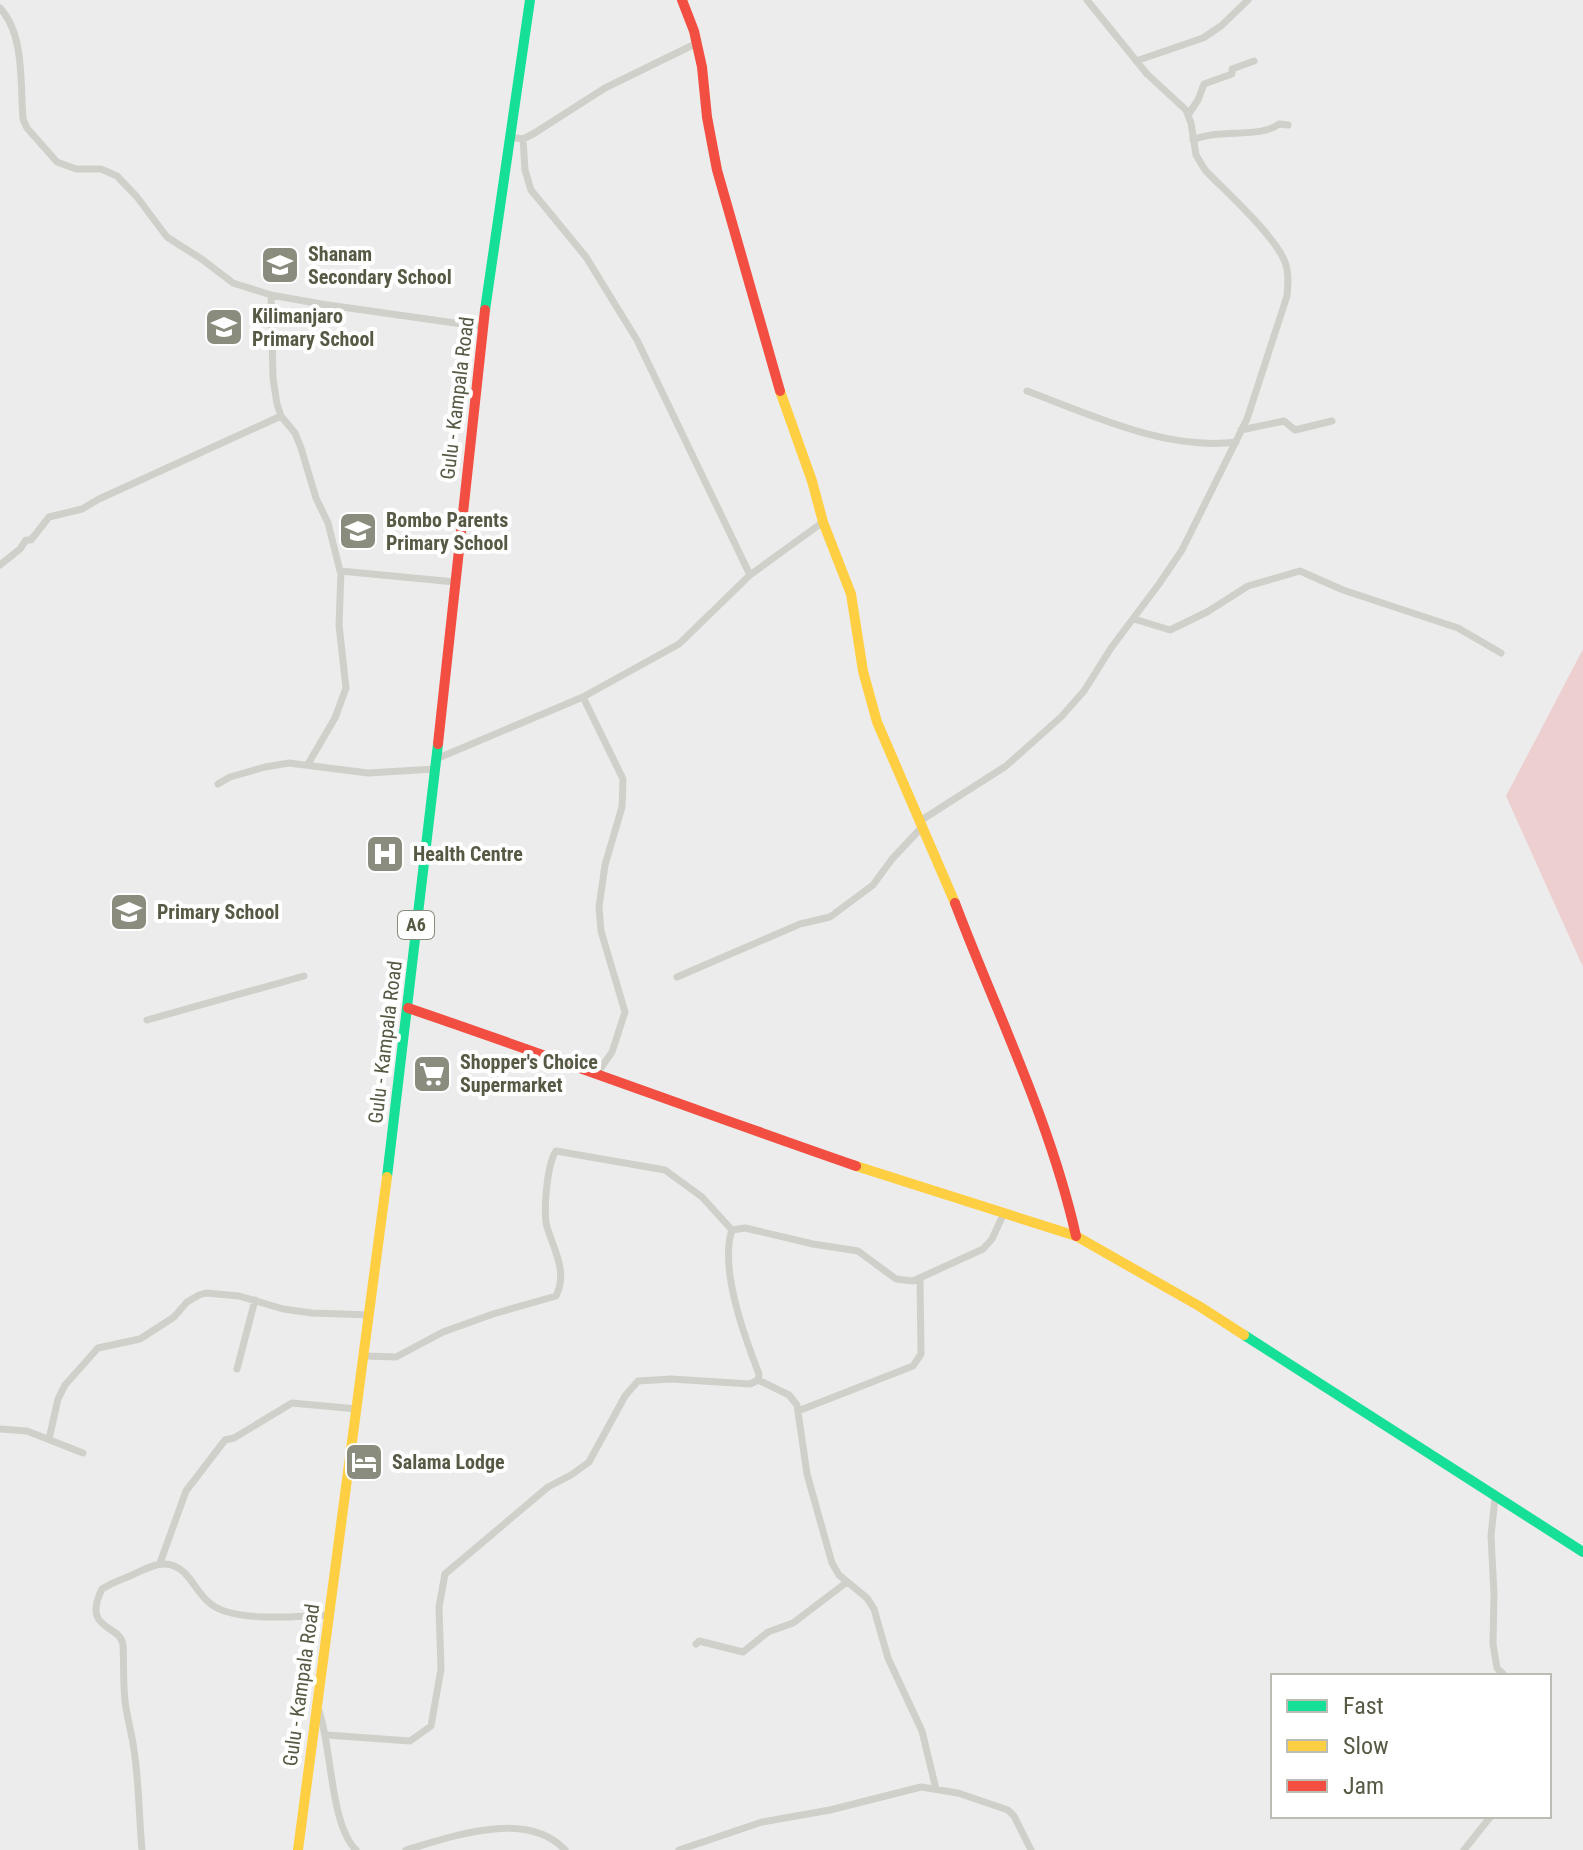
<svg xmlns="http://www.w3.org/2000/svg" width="1583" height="1850" font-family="'Roboto Condensed',sans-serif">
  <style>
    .green { fill: #eecfcf }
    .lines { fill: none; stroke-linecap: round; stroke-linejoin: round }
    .street { stroke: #cfd0ca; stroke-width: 7 }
    .fast { stroke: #16e098; stroke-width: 10 }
    .slow { stroke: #ffcf43; stroke-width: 10 }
    .jam { stroke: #f24e42; stroke-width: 10 }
    .labels { text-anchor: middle; stroke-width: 8; stroke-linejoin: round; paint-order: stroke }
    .shield { fill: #fff; stroke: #898b7b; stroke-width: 2 }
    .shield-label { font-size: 18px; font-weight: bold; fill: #565943 }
    .poi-label { font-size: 20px; font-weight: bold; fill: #565943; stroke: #fff; text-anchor: start }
    .street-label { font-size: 20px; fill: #565943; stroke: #fff }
  </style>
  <rect width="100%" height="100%" fill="#ececed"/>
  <path class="green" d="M 1583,649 L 1583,967 L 1506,796 Z"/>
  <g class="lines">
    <path class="street" d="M 0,8 C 25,35 20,84 23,119 L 27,128 L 57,162 L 76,169 L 101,169 L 117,176 L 137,197 L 167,237 L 203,260 L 233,283 L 271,295 L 321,304 L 483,327
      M 1136,61 L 1203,38 L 1221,26 L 1248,0
      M 1188,115 L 1198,100 L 1204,84 L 1232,74 L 1232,69 L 1254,61
      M 509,137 L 523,139 L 533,134 L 605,88 L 697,43
      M 523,139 L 525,170 L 531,190 L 586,257 L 637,340 L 750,575
      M 1193,140 C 1219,128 1260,139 1279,124 L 1288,125
      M 271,295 L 273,378 L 277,404 L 281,416 L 295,433 L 301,448 L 316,498 L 328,523 L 340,571 L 455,582
      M 1027,391 C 1092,415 1166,451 1236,442
      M 1241,430 L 1284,421 L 1295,430 L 1332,421
      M 0,565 L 20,549 L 26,540 L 31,540 L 49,517 L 82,509 L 99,499 L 281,416
      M 1134,619 L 1170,630 L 1207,612 L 1248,586 L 1300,571 L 1343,590 L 1458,628 L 1501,653
      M 583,697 L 623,779 L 622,807 L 605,865 L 599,907 L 601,931 L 625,1012 L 612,1052 L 598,1072
      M 436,759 L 583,697 L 679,644 L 750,575 L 823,522
      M 308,764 L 335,718 L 346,688 L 339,625 L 341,572
      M 218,784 L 230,777 L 265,767 L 289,763 L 368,773 L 435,769
      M 920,821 L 1006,766 L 1061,717 L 1084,691 L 1111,648 L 1159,584 L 1182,550 L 1247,419 L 1287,296 C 1288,285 1289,275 1286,265 C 1279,239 1225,191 1205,170 L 1196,155 L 1191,123 L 1186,110 L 1147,74 L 1087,0
      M 677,977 L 800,924 L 830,917 L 873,885 L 892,859 L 923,826
      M 147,1020 L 304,976
      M 365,1356 L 396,1357 L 443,1332 L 493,1314 L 556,1296 C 568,1272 554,1250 547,1227 C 543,1212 547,1164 556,1151 L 665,1170 L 702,1197 L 732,1230
      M 237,1369 L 255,1300
      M 758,1380 L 789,1395 L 797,1405 L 807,1474 L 832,1563 L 839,1575 L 867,1598 L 874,1609 L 888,1658 L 922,1731 L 936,1789
      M 798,1411 L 913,1366 L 921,1354 L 920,1280
      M 0,1429 L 27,1431 L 83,1453
      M 49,1439 L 58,1399 L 65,1385 L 98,1348 L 140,1339 L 174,1317 L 187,1302 L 199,1295 L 206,1293 L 239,1296 L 283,1309 L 312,1313 L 370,1315
      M 1495,1498 L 1491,1536 L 1494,1594 L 1493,1644 L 1497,1668 L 1505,1676
      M 160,1563 L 186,1491 L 225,1440 L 234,1438 L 292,1403 L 357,1409
      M 696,1644 L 699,1641 L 743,1652 L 768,1632 L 793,1623 L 847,1582
      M 319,1711 C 332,1748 330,1824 356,1850
      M 327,1735 L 410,1741 L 431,1726 L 441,1669 L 439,1607 L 445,1574 L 548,1487 L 571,1475 L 589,1462 L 625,1396 L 638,1381 L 671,1379 L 750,1384 L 758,1380 L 759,1374 C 745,1338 719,1268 732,1230 L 745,1228 L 813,1244 L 858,1251 L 896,1279 L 913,1281 L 983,1249 L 992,1239 L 1004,1213
      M 142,1850 C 139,1817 139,1783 134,1750 C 132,1734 127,1718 125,1701 C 123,1682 124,1664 123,1645 C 121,1624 81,1631 102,1589 C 111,1583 120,1580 130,1576 C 152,1565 171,1555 189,1578 C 200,1592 206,1605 224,1611 C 256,1621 296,1616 329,1615
      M 406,1850 C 454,1836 527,1809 565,1850
      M 679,1850 L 762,1822 L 830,1810 L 921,1787 L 958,1793 L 1008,1810 L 1014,1816 L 1031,1850
      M 1464,1850 L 1491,1816"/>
    <path class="fast" d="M 485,310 L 530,0
      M 387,1177 L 438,744
      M 1244,1335 L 1583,1552"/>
    <path class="slow" d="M 780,391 L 812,481 L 823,522 L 851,594 L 863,671 L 877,722 L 955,903
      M 856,1166 L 1076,1236 L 1199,1306 L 1244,1335
      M 298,1850 L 387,1177"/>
    <path class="jam" d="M 682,0 L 694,31 L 702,67 L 707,117 L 717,170 L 780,391
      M 438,744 L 485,310
      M 955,903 C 997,1014 1050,1120 1076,1236
      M 408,1008 C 558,1059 706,1114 856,1166"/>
  </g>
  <defs>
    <symbol id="school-square" viewBox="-11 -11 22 22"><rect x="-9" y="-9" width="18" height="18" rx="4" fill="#8a8c7e" stroke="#fff"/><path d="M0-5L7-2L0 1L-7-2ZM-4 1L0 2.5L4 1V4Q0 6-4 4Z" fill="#fff"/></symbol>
    <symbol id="hospital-square" viewBox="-11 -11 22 22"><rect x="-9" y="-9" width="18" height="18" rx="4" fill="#8a8c7e" stroke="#fff"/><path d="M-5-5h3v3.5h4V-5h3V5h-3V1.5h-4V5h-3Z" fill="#fff"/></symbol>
    <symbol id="supermarket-square" viewBox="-11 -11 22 22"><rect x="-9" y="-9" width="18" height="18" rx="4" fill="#8a8c7e" stroke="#fff"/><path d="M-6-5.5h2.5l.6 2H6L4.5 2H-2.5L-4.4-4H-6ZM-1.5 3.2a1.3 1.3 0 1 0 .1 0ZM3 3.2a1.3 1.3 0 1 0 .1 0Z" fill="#fff"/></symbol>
    <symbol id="hotel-square" viewBox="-11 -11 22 22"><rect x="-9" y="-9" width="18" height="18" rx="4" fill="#8a8c7e" stroke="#fff"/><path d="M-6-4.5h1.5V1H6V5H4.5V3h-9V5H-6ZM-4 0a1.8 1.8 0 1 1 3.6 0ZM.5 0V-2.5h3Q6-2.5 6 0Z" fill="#fff"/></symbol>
  </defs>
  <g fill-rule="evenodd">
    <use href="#school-square" x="258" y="243" width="44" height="44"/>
    <use href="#school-square" x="202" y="305" width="44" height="44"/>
    <use href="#school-square" x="336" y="509" width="44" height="44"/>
    <use href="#hospital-square" x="363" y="832" width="44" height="44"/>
    <use href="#school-square" x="107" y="890" width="44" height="44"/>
    <use href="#supermarket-square" x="410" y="1052" width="44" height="44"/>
    <use href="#hotel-square" x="342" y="1440" width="44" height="44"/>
  </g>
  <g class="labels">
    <rect class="shield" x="398" y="911" width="36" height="28" rx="6"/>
    <g class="shield-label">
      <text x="416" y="931">A6</text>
    </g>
    <g class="poi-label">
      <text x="308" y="261">Shanam<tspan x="308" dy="23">Secondary School</tspan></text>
      <text x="252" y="323">Kilimanjaro<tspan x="252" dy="23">Primary School</tspan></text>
      <text x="386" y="527">Bombo Parents<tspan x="386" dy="23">Primary School</tspan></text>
      <text x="413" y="861">Health Centre</text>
      <text x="157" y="919">Primary School</text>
      <text x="460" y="1069">Shopper's Choice<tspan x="460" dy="23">Supermarket</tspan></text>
      <text x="392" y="1469">Salama Lodge</text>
    </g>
    <g class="street-label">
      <text transform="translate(457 398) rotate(-83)" y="7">Gulu - Kampala Road</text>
      <text transform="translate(385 1042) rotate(-83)" y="7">Gulu - Kampala Road</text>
      <text transform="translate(301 1685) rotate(-82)" y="7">Gulu - Kampala Road</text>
    </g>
  </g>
  <rect x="1271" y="1674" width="280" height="144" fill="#ffffff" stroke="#bbbdb4" stroke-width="2"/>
  <rect x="1287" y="1700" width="40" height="12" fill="#16e098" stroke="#bbbdb4" stroke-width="2"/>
  <text x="1343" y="1714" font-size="24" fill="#565943">Fast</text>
  <rect x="1287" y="1740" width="40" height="12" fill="#ffcf43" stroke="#bbbdb4" stroke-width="2"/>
  <text x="1343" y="1754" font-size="24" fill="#565943">Slow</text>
  <rect x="1287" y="1780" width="40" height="12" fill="#f24e42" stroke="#bbbdb4" stroke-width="2"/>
  <text x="1343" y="1794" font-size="24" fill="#565943">Jam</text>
</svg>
